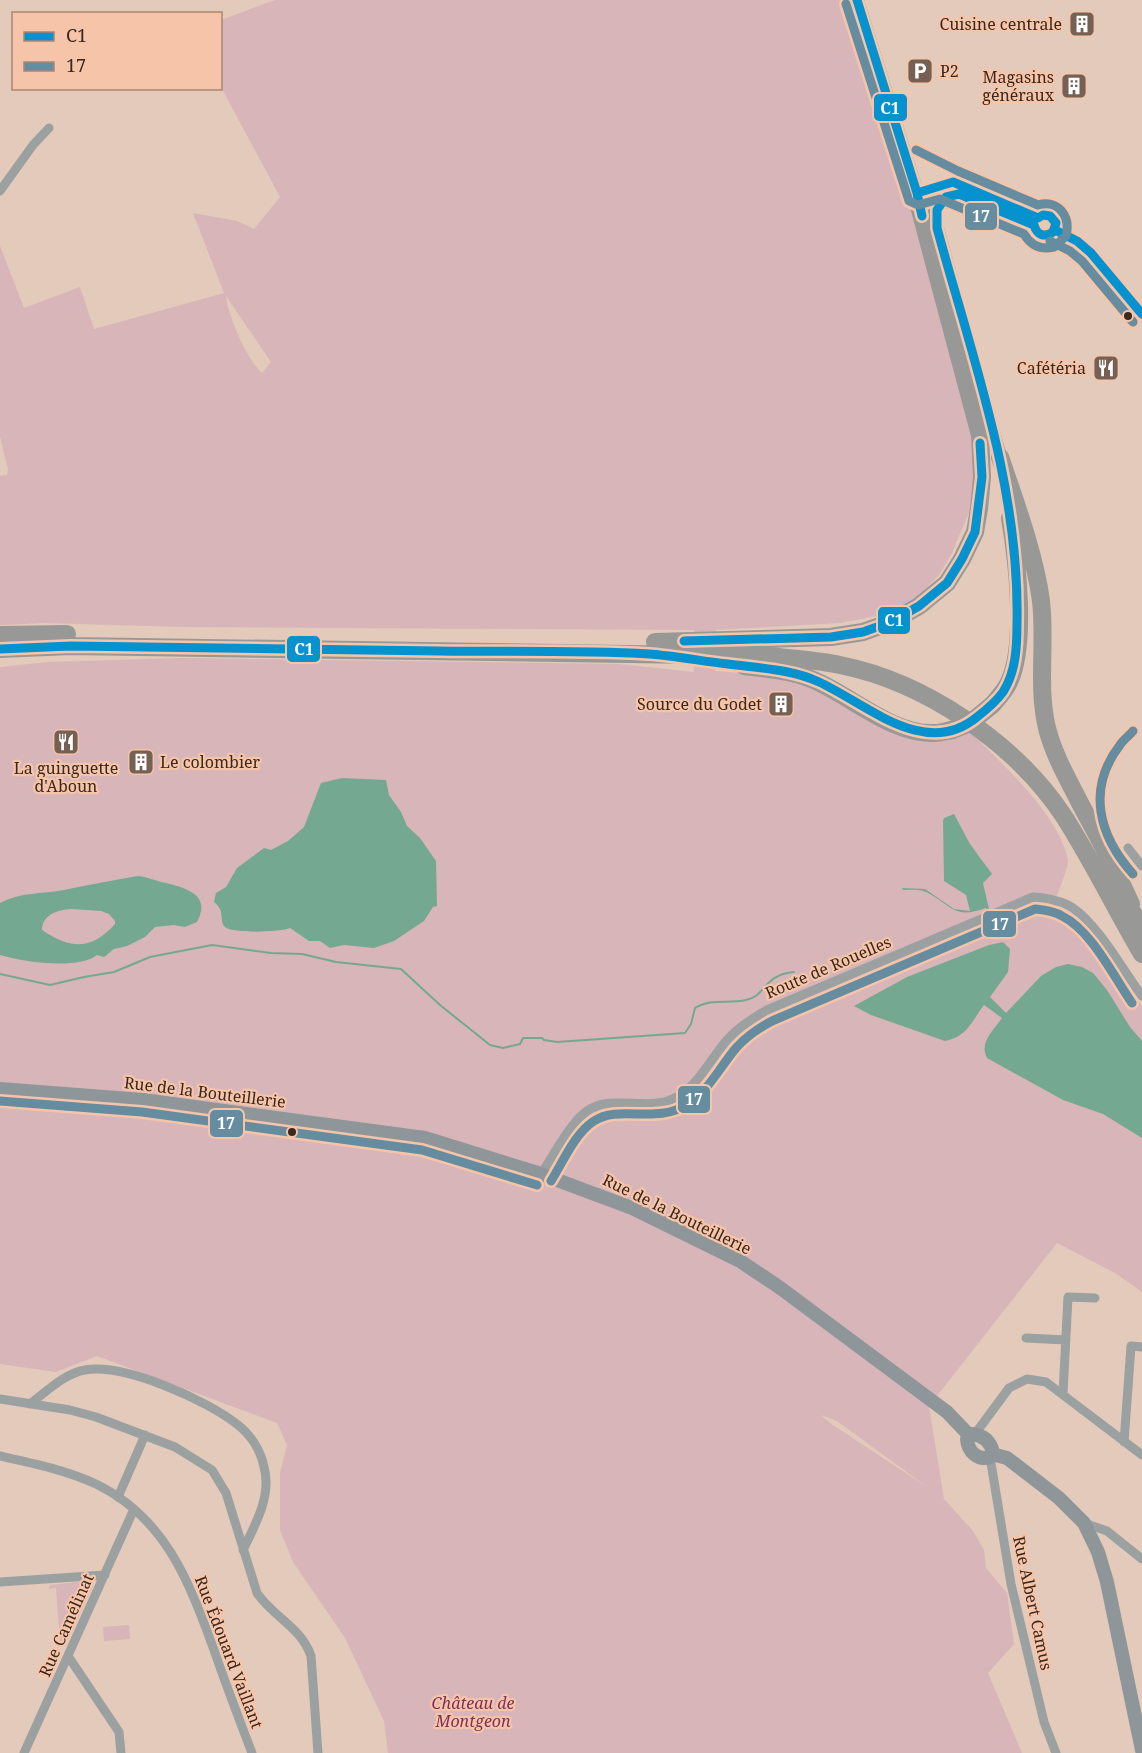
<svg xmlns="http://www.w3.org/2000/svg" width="1142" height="1753" font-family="'Noto Serif',serif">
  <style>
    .green { fill: #d8b5b8; fill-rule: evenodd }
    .water { fill: #75a891; fill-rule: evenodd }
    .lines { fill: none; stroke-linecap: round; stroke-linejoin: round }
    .stream { stroke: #75a891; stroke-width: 2 }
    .street { stroke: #9ba0a1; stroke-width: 9 }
    .secondary { stroke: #8f9699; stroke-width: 14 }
    .highway { stroke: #989997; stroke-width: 18 }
    .highway-bridge { stroke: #989997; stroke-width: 18 }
    .bus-1-casing { stroke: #f6c5a9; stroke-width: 14 }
    .bus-2-casing { stroke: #f6c5a9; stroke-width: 14 }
    .bus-1 { stroke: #0692cf; stroke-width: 9 }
    .bus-2 { stroke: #658c9f; stroke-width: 9 }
    .bus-dot { fill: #3a271d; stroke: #f6c5a9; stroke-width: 2 }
    .labels { text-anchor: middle; stroke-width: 4.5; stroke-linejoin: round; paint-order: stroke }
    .poi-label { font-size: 16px; fill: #3a271d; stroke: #f6c5a9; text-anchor: end }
    .street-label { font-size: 16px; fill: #3a271d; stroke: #f6c5a9 }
    .park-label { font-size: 16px; font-style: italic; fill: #7f2f59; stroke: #f6c5a9 }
    .line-badge { stroke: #f6c5a9; stroke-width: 2 }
    .badge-label { font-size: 16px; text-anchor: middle; font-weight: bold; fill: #fff }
  </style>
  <rect width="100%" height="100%" fill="#e4caba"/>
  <path class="green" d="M 275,0 L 850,0 L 950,337 L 975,449 L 974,480 L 970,510 L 952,553 L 939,575 L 909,605 L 877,616 L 840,623 L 716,630 L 715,671 L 766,675 L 802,682 L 882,725 L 970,732 C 1002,764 1059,814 1068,860 C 1069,868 1057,894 1054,904 L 1074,914 L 1142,1006 L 1142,1292 L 1115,1273 L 1057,1243 L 929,1406 L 944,1499 L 973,1531 L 984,1550 L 986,1568 L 1007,1593 L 1014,1644 L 988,1673 L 1022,1753 L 388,1753 L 384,1721 L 345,1638 L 293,1562 L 280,1530 L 280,1473 L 287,1445 L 277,1423 L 97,1356 L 56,1372 L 0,1364 L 0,667 L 48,662 L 180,658 L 619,664 L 694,672 L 694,630 L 182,627 L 46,623 L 0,625 L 0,476 L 7,475 L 8,469 L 0,437 L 0,246 L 24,308 L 80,287 L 94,329 L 224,293 L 193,213 L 237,221 L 254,229 L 280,197 L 221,87 L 221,20 ZM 226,296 L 271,362 L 262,373 C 246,358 228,316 226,296 ZM 821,1415 L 837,1421 L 927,1487 L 833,1425 Z
    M 87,1581 L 90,1583 L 92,1588 L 65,1647 L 60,1642 L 56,1588 L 49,1589 L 50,1585 Z
    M 129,1625 L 130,1639 L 104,1641 L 103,1627 Z"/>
  <path class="water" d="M 342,778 L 386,780 L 389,795 L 401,812 L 407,826 L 420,838 L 436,861 L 437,906 L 433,907 L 424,921 L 394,941 L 374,948 L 344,945 L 330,948 L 320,941 L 309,941 L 290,928 C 282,932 234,934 225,927 C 220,923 223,915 220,909 C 220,908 215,902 214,902 L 216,893 L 226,887 L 237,868 L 264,848 L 271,850 L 288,841 L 304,827 L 321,783 Z
    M 954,814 L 970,844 L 992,874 L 983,883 L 989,909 L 987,910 L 986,908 C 953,920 952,905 926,892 C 920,889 910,890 903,890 L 902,888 L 925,889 L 954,909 L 970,911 L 966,895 L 944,881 L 943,821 L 944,818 Z
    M 138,876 C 148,877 156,881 166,883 C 186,888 212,895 197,922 L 185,927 L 174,925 L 155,927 L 145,937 L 127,946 L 114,949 L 104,957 L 97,955 C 78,970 23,962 0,955 L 0,903 C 20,892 42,894 64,890 C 88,885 113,880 138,876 ZM 71,909 L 101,911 L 109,914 L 115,921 L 115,924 C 91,951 70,949 42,930 C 42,915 57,910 71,909 Z
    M 1003,942 L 1010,949 L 1008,972 L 990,997 L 1006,1013 L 1041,976 L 1056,967 L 1068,964 L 1082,967 L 1093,973 L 1107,990 L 1130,1027 L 1142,1041 L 1142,1138 L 1103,1114 L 1063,1100 L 987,1058 C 979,1042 993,1031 1002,1018 L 984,1005 C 971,1022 968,1036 945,1041 L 871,1015 L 854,1006 L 907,977 L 989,945 Z"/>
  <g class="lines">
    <path class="stream" d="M 0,974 L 50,985 L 84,977 L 114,972 L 150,957 L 212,945 L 271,953 L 302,954 L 336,962 L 401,969 L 440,1005 L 490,1045 L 503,1048 L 520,1044 L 523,1038 L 542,1038 L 544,1040 L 557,1042 L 685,1033 L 691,1024 L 695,1008 C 711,998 729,1004 746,1000 C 767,996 762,975 794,972"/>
    <path class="street" d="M 0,191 L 33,145 L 49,128
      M 1128,848 L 1142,866
      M 541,1174 C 554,1155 569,1124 587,1111 C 615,1092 651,1115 680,1095 C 700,1082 712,1057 727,1040 C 738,1027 753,1018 767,1010 L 1033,897 C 1047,898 1061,900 1073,908 C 1099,926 1123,970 1142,996
      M 1026,1338 L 1066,1340
      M 1063,1393 L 1068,1297 L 1095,1298
      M 0,1399 L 70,1410 L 96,1417 L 175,1447 L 212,1470 L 226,1493 L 257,1593 C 273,1617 301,1627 311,1656 L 318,1753
      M 30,1404 C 46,1392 65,1373 85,1370 C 124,1363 207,1400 238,1425 C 251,1435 261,1451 264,1467 C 272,1496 255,1525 243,1550
      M 975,1434 L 1009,1388 L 1027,1379 L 1046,1382 L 1142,1455
      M 1124,1442 L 1131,1346 L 1142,1347
      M 0,1456 C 32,1463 66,1470 96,1484 C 166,1518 189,1582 214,1650 C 226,1685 239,1719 252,1753
      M 990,1457 L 1011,1584 L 1044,1722 L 1056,1753
      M 118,1497 L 145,1435
      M 1084,1523 L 1107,1531 L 1142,1559
      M 0,1582 L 105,1575
      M 68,1656 L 119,1732 L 121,1753
      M 24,1753 L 134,1509"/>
    <path class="secondary" d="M 857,0 L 917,193 L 927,204 L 937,228 L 1000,457
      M 0,1089 L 143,1100 L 425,1138 L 541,1174 L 632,1208 L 740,1261 L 779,1287 L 947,1412 L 969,1435
      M 972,1434 C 983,1435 990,1441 993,1452 L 990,1457 C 978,1461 968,1452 967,1439 Z
      M 992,1454 L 1007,1458 L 1059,1498 L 1084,1523 L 1098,1552 L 1107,1582 L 1142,1750"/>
    <path class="highway" d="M 1000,457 C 1015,501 1035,555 1041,601 C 1046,643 1037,687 1047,728 C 1054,756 1069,781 1082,807 C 1100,839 1116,871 1131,904
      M 0,635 L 67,634
      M 655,642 L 831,637 L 863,632 L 891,622 L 919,606 L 947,583 L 962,559 L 975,532 L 979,509 L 982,477 L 980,435 L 919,206 L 917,193
      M 0,649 L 71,646 L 768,656 C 792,659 817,660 840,665 C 925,682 1015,743 1063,815 C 1092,860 1115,908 1142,954
      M 744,666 C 769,669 797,671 820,683 C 854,699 895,735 934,733 C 940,733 946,731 952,730
      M 992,705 C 999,697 1005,691 1009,682 C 1027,644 1017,560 1010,518
      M 1122,894 L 1142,929"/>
    <path class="highway-bridge" d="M 952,730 L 970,723 L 992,705"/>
    <defs>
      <path id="bus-1" d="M 857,0 L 917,193 L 922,216
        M 1055,230 L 1077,241 L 1091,253 L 1142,314
        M 684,641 L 831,637 L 863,632 L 891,622 L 919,606 L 947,583 L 962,559 L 975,532 L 982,477 L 980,443
        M 0,649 L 71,646 C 194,648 317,649 439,651 C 508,652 580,650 649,654 C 675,656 702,661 728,664 C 758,668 791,669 819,682 C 867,704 925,760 977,717 C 986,710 996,702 1003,692 C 1016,672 1017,646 1017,623 C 1020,487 972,357 937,228 L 937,210 L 946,197 L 959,194 L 1034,225 C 1037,235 1044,238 1053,232 L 1056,223 L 1050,216 L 1043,215 L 1038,218 L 953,182 L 917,193"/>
      <path id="bus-2" d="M 846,4 L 909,201 L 918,205 L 940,199 L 1024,234 C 1031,246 1041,250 1054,247 L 1066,236 C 1071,216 1058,199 1038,205 L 958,171 L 916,150
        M 1050,241 L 1070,251 L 1082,261 L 1133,322
        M 1133,731 C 1129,736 1123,740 1120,745 C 1086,789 1099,836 1133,874
        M 0,1101 L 142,1112 L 422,1150 L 537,1185
        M 551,1181 C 563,1162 575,1133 594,1121 C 620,1104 656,1125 688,1104 C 709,1090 720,1067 736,1048 C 746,1037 759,1028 772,1021 L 1035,909 C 1044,910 1054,911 1062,916 C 1091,930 1114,977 1132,1003"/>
    </defs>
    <use href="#bus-1" class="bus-1-casing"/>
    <use href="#bus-2" class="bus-2-casing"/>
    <use href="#bus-1" class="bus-1"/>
    <use href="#bus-2" class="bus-2"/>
  </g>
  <defs>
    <symbol id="building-square" viewBox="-11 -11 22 22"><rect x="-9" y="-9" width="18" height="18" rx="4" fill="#766054" stroke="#f6c5a9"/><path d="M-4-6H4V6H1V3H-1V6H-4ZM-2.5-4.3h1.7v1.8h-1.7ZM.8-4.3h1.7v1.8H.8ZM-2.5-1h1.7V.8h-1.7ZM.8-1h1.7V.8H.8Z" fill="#fff"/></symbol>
    <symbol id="parking-square" viewBox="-11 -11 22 22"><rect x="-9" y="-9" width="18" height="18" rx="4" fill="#766054" stroke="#f6c5a9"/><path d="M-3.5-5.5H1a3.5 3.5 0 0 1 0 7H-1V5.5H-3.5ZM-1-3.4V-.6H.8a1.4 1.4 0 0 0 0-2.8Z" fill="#fff"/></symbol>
    <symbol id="restaurant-square" viewBox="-11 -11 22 22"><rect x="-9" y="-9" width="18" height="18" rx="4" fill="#766054" stroke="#f6c5a9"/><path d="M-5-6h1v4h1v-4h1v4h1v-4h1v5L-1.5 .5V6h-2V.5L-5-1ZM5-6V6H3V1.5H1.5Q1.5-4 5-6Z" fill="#fff"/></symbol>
  </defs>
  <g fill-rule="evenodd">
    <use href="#building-square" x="1067" y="9" width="30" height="30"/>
    <use href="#parking-square" x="905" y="56" width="30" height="30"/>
    <use href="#building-square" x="1059" y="71" width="30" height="30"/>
    <use href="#restaurant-square" x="1091" y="353" width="30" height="30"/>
    <use href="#building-square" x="766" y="689" width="30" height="30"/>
    <use href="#restaurant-square" x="51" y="727" width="30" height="30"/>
    <use href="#building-square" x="126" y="747" width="30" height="30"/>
  </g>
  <g class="bus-dot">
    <circle cx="1128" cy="316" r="5"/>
    <circle cx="292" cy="1132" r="5"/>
  </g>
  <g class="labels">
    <g class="poi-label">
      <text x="1062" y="30">Cuisine centrale</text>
      <text x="940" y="77" text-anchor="start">P2</text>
      <text x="1054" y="83">Magasins<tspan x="1054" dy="18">généraux</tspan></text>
      <text x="1086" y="374">Cafétéria</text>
      <text x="762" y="710">Source du Godet</text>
      <text x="160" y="768" text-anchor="start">Le colombier</text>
      <text x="66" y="774" text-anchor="middle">La guinguette<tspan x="66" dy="18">d'Aboun</tspan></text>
    </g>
    <g class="street-label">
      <text transform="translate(828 967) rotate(-23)" y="6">Route de Rouelles</text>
      <text transform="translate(205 1092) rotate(7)" y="6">Rue de la Bouteillerie</text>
      <text transform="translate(677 1214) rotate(26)" y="6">Rue de la Bouteillerie</text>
      <text transform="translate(1033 1603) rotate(78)" y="6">Rue Albert Camus</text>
      <text transform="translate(66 1625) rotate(-66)" y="6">Rue Camélinat</text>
      <text transform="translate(229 1652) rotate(69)" y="6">Rue Édouard Vaillant</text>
    </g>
    <g class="park-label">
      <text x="473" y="1709">Château de<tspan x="473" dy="18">Montgeon</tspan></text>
    </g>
  </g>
  <g class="line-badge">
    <rect x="873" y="93" width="35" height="29" rx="6" fill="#0692cf"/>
    <rect x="964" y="202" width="34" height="29" rx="6" fill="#658c9f"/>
    <rect x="877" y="606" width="34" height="29" rx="6" fill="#0692cf"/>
    <rect x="286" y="635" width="35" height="28" rx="6" fill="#0692cf"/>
    <rect x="982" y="910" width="35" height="28" rx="6" fill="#658c9f"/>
    <rect x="677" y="1085" width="34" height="29" rx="6" fill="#658c9f"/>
    <rect x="209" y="1109" width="35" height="29" rx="6" fill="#658c9f"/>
  </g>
  <g class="badge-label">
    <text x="890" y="114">C1</text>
    <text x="981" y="222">17</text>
    <text x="894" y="626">C1</text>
    <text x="304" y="655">C1</text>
    <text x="1000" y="930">17</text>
    <text x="694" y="1105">17</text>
    <text x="226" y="1129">17</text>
  </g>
  <rect x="12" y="12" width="210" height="78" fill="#f6c5a9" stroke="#ab8671" stroke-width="1.5"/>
  <rect x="24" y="32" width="30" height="9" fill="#0692cf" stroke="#ab8671" stroke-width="1.5"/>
  <text x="66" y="42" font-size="18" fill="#3a271d">C1</text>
  <rect x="24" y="62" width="30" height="9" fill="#658c9f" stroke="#ab8671" stroke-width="1.5"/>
  <text x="66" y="72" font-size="18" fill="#3a271d">17</text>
</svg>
